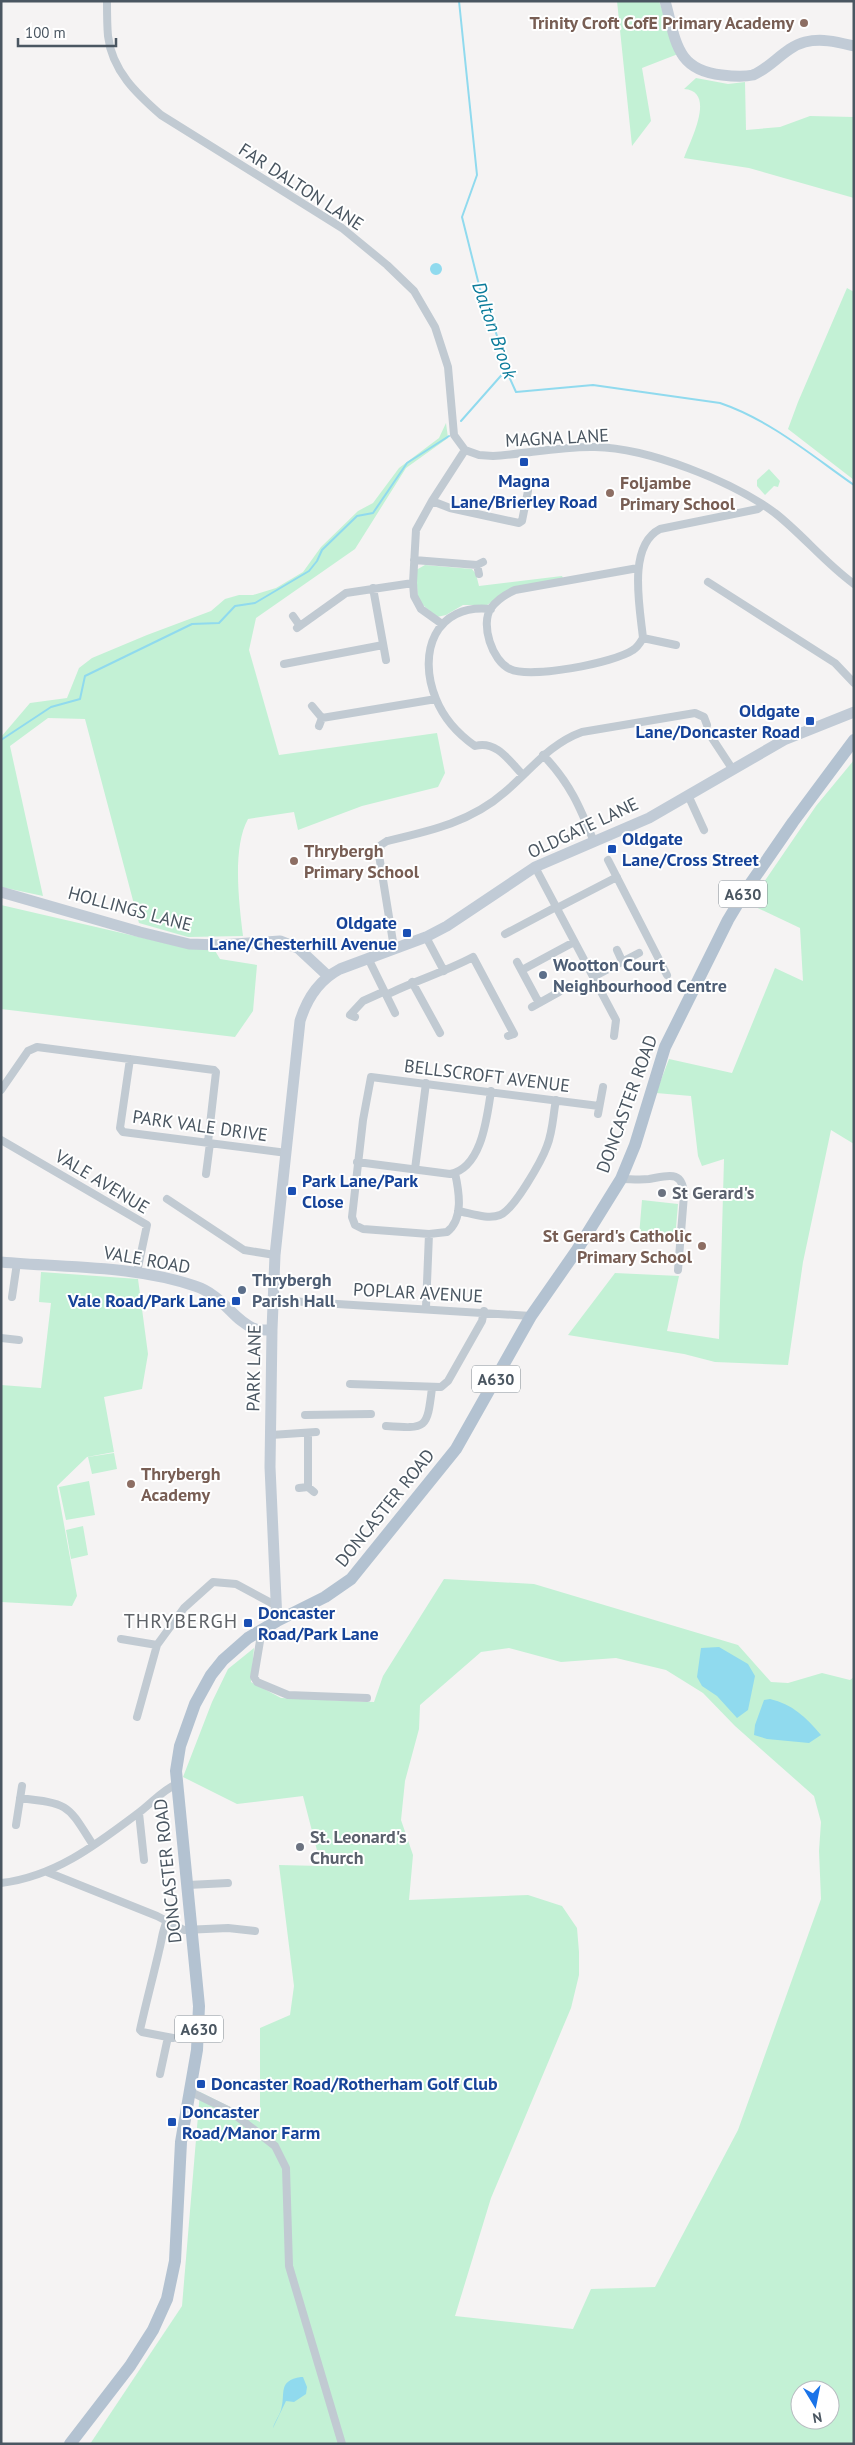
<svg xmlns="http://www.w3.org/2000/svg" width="855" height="2445" font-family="'PT Sans',sans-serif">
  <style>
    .green { fill: #c3f1d5; fill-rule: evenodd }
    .water { fill: #90daee }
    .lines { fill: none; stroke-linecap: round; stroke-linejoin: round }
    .stream { stroke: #90daee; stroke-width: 2 }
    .street { stroke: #c1cad2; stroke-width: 8 }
    .secondary { stroke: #c1cbd6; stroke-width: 11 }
    .primary { stroke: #b3c2d1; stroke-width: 12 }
    .education-dot { fill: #8d6e63; stroke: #fff; stroke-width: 2 }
    .transit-dot { fill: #1a4fb4; stroke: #fff; stroke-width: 2 }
    .service-dot { fill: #5c6f8a; stroke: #fff; stroke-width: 2 }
    .worship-dot { fill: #6b7280; stroke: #fff; stroke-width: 2 }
    .labels { text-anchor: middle; stroke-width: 4; stroke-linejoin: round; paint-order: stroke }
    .shield { fill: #fff; stroke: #808990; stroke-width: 1 }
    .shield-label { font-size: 16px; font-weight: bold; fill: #4a5661 }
    .education-label { font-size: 18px; font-weight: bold; fill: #785e54; stroke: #fff; text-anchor: start }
    .street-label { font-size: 18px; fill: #4a5661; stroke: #fff }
    .transit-label { font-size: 18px; font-weight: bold; fill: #164399; stroke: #fff; text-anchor: start }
    .service-label { font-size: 18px; font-weight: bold; fill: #4e5e75; stroke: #fff; text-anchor: start }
    .worship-label { font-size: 18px; font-weight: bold; fill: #5b616d; stroke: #fff; text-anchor: start }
    .water-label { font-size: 19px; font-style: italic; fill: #0c7c9b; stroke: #fff }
    .quarter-label { font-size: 20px; letter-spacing: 1px; fill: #5f6368; stroke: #fff }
  </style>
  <rect width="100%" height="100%" fill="#f5f3f3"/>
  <path class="green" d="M 617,1 L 659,1 L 678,54 L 642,68 L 651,121 L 632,146 Z
    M 696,78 L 728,84 L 745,82 L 746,130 L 780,127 L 810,116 L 854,117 L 854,198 L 749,168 L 684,158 C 690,141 717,91 684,89 Z
    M 847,288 L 854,292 L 854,480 L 788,429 L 798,402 Z
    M 446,423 L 448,438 L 406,468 L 355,549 L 256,618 L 249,650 L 279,755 L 437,733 L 445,773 L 438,787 L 362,806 L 298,830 L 294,812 L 248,819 C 232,848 239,903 243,936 L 188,937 L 139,923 L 85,719 L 48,718 L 10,746 L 43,896 L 1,887 L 1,737 L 30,703 L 67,698 L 79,668 L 92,658 L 147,635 L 211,611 L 225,599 L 239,595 L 253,595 L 276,588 L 303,572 L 321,547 L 358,511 L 373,503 L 399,468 L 439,438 Z
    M 769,469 L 780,481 L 778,487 L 774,486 L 765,495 L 757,486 L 757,480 Z
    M 425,565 L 472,569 L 476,574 L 479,586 L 562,576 L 563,578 L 516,587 L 487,605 L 463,605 L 446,615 L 437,617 L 418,601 L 416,570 Z
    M 854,760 L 854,1144 L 831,1130 L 803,1262 L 788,1365 L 715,1362 L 684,1354 L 568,1335 L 615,1273 L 679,1276 L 667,1331 L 719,1339 L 724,1159 L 702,1166 L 698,1156 L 691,1096 L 656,1093 L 669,1059 L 732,1073 L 775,968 L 803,981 L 800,928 L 749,904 L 816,806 Z
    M 1,905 L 191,949 L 214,949 L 220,959 L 257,965 L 253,1011 L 235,1037 L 1,1009 Z
    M 642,1200 L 678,1204 L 675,1239 L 639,1236 Z
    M 41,1272 L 138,1279 L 148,1354 L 142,1389 L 104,1397 L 114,1452 L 87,1457 L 57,1486 L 77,1596 L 72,1606 L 1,1602 L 1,1385 L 41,1388 L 51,1303 L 39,1302 Z
    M 114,1453 L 117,1469 L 92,1474 L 88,1457 Z
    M 89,1481 L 95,1515 L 66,1520 L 59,1487 Z
    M 83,1526 L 88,1555 L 71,1559 L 66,1530 Z
    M 444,1579 L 534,1584 L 738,1645 L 771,1682 L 788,1683 L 822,1673 L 850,1680 L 854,1677 L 854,2444 L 90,2444 L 182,2306 L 200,2092 L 260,2122 L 260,2028 L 290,2015 L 294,1986 L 279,1865 L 321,1866 L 303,1796 L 237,1804 L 183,1777 L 212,1702 L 228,1669 L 254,1648 L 251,1682 L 281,1698 L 374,1702 L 383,1676 ZM 509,1648 L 561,1662 L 616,1658 L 666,1670 L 703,1693 L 735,1726 L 814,1796 L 821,1822 L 819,1851 L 821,1899 L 738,2130 L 655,2287 L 591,2289 L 573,2329 L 455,2316 L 491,2198 L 571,2008 L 579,1975 L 579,1952 L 577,1928 L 562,1906 L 528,1895 L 409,1900 L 413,1855 L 401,1820 L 405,1781 L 419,1729 L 420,1705 L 481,1652 ZM 800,2390 L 830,2390 L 830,2420 L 800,2420 Z"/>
  <path class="water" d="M430 269a6 6 0 1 1 12 0a6 6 0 1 1-12 0Z
    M 719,1647 L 748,1664 L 755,1676 L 748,1710 L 737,1718 L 717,1696 L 702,1686 L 697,1677 L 701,1648 Z
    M 770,1699 C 792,1704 806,1717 821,1735 L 809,1743 L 767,1739 L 754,1735 L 755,1725 L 764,1700 Z
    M 301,2377 L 303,2377 L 307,2387 L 306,2394 L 294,2402 L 286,2401 L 273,2428 C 274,2423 279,2416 281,2410 C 286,2393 277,2381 301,2377 Z"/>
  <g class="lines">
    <path class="stream" d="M 459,1 L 477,175 L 462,217 L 480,289 L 504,355 L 506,370 L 516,392 L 593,385 L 720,403 C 770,420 811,455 854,485
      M 461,421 L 506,370
      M 1,740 L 51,707 L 80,699 L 85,676 L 192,624 L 219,623 L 235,606 L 255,603 L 309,571 L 317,561 L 322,550 L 357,516 L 373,513 L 407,463 L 449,436"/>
    <path class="street" d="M 107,1 C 107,13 107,25 108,36 C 112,71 137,94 161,115 L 342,228 L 387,265 L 414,291 L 435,327 L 448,367 L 454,435 L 465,450 L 479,455 L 493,456 C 526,454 561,446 595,447 C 648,448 732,481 775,513 C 803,535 825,563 854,584
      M 432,501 L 450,508 L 519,523 L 522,521 L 528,491
      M 414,560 L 477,565
      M 638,568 L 515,590 C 506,594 497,600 491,608 C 480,624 492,661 510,669 C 530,679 614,663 633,650 C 638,647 640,643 643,638 C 640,608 627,546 660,529 L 758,509 L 763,505
      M 479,574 L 477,565 L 483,562
      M 708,582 L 835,663 L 854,683
      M 373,588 L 386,660
      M 491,609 C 435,603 417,653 436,699 C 444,719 458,734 475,746 C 497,740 510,762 523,775
      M 293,616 L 300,626
      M 442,624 L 421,609 L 414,596 L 413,583 L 416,530 L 432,501 L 465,450
      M 297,628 L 346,593 L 413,583
      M 643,638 L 676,645
      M 284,664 L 383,645
      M 312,706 L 322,718 L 319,726
      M 322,718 L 436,699
      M 712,738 L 733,770
      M 543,755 C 570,783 580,807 594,842
      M 688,795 L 704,830
      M 608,860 L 667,975
      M 535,867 L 616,1020 L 614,1036
      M 557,908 L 617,877
      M 505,934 L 556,907
      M 426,937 L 444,971
      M 394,948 L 379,855 L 381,845 L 387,841 C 430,831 471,822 505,792 C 531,770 549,744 582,732 L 695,713 L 704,717 L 707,725
      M 617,950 L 622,961
      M 368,958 L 395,1013
      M 517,962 L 539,1003
      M 522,970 L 574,942
      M 593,977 L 639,953
      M 412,982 L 440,1033
      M 386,995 C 414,981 445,972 473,957 L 514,1034 L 508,1036
      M 532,1007 L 559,992
      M 355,1017 L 350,1015 L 363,1001 L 383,992
      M 130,1059 L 120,1128 L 123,1132 L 287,1153
      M 1,1090 L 28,1051 L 37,1047 L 214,1070 L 216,1072 L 208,1142
      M 598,1114 L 603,1087
      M 1,1140 L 147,1225 L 137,1272
      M 357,1162 L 450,1174 C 482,1168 487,1117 491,1091
      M 415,1169 L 426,1083
      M 455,1173 C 459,1191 464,1219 447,1232 L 429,1234 L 363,1229 L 355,1225 L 352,1217 L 363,1120 L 371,1077 L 599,1106
      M 206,1174 L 210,1143
      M 621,1179 C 630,1179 640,1180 649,1179 C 667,1176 683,1169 684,1195 L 678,1270
      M 167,1199 L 244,1250 L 275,1255
      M 458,1211 C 470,1213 488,1220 500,1215 C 514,1210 542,1160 547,1146 C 553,1131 553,1115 556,1100
      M 12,1297 L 17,1263
      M 273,1300 L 531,1316
      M 426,1307 L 429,1234
      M 1,1338 L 19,1340
      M 350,1384 L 441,1387 L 448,1381 L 482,1321 L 484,1311
      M 305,1415 L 371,1414
      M 386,1426 C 427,1429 427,1429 432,1388
      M 271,1435 L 316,1432
      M 308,1487 L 308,1433
      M 299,1488 L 308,1487 L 314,1492
      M 121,1639 L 157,1645 L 184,1608 L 213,1582 L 236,1584 L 275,1605
      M 260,1641 L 254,1677 L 257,1682 L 288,1695 L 367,1698
      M 137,1717 L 157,1645
      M 20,1798 C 70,1804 67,1804 93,1845
      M 139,1813 L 144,1860
      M 16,1825 L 22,1786
      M 47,1872 L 157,1916 L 184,1930 L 228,1928 L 255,1931
      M 1,1883 C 54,1877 96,1845 137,1814 C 150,1805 162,1790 177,1784
      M 188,1885 L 228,1883
      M 167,1921 C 162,1931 162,1940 159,1951 C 153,1977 146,2003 140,2030 L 142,2032 L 173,2038
      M 160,2074 L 168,2037
      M 189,2091 L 230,2111 L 275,2146 L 286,2168 L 289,2266 L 342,2444"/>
    <path class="secondary" d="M 665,1 C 676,40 675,70 722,75 C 730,76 744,77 753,75 C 771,68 785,47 805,42 C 822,38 837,42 854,46
      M 1,892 L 140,932 L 189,944 L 220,945 L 280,941 L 298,948 L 328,976
      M 1,1262 C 66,1268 133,1265 195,1286 C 223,1295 233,1320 253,1328 C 259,1331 266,1330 272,1330
      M 277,1621 L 270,1467 L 272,1330 L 275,1255 L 300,1021 C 307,998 319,980 340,969 L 426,937 L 447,926 L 535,867 L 649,818 L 784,740 L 854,712"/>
    <path class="primary" d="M 70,2444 L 130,2366 L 153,2330 L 167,2299 L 175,2261 L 181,2142 L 197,2050 L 199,2006 L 176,1771 L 180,1746 L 195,1704 L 211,1675 L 223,1660 L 248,1638 L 277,1621 L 325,1597 L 351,1579 L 456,1449 L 531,1316 L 577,1250 L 621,1179 L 635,1145 L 665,1047 L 728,920 L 746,890 L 793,822 L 854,740"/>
  </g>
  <g class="education-dot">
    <circle cx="804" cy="23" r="5"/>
    <circle cx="610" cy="493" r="5"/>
    <circle cx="294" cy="861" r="5"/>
    <circle cx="702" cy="1246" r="5"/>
    <circle cx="131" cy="1484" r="5"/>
  </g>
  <g class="transit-dot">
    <rect x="519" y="457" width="10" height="10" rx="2.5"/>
    <rect x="805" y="716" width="10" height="10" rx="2.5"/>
    <rect x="607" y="844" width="10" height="10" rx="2.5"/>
    <rect x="402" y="928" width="10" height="10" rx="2.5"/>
    <rect x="287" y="1186" width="10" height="10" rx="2.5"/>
    <rect x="231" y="1296" width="10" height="10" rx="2.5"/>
    <rect x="243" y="1618" width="10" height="10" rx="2.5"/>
    <rect x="196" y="2079" width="10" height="10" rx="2.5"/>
    <rect x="167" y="2117" width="10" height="10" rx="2.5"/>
  </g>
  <g class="service-dot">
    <circle cx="543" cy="975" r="5"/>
    <circle cx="242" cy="1290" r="5"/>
  </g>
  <g class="worship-dot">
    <circle cx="662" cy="1193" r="5"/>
    <circle cx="300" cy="1847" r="5"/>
  </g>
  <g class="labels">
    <g class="shield">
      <rect x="719" y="880.5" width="48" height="27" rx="4"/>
      <rect x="472" y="1365.5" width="48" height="27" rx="4"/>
      <rect x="175" y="2015.5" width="48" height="27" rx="4"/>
    </g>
    <g class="shield-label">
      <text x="743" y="900">A630</text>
      <text x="496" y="1385">A630</text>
      <text x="199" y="2035">A630</text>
    </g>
    <g class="education-label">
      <text x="794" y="29" text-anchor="end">Trinity Croft CofE Primary Academy</text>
      <text x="620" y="489">Foljambe<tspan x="620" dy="21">Primary School</tspan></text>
      <text x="304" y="857">Thrybergh<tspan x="304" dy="21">Primary School</tspan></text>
      <text x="692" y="1242" text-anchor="end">St Gerard's Catholic<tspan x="692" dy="21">Primary School</tspan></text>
      <text x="141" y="1480">Thrybergh<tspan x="141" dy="21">Academy</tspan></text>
    </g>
    <g class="street-label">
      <text transform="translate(301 187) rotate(33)" y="6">FAR DALTON LANE</text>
      <text transform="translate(557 438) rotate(-3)" y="6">MAGNA LANE</text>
      <text transform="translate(583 828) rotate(-25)" y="6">OLDGATE LANE</text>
      <text transform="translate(130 909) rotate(15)" y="6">HOLLINGS LANE</text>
      <text transform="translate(487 1076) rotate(7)" y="6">BELLSCROFT AVENUE</text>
      <text transform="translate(627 1104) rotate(-70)" y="6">DONCASTER ROAD</text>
      <text transform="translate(200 1126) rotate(8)" y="6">PARK VALE DRIVE</text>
      <text transform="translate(102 1182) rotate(31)" y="6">VALE AVENUE</text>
      <text transform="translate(147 1260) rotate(10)" y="6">VALE ROAD</text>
      <text transform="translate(418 1293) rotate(3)" y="6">POPLAR AVENUE</text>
      <text transform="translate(254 1368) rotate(-89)" y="6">PARK LANE</text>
      <text transform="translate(385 1508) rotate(-51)" y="6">DONCASTER ROAD</text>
      <text transform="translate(168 1871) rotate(-96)" y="6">DONCASTER ROAD</text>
    </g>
    <g class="transit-label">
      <text x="524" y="487" text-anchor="middle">Magna<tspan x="524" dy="21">Lane/Brierley Road</tspan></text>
      <text x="800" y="717" text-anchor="end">Oldgate<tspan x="800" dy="21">Lane/Doncaster Road</tspan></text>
      <text x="622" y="845">Oldgate<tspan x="622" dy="21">Lane/Cross Street</tspan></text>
      <text x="397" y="929" text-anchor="end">Oldgate<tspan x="397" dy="21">Lane/Chesterhill Avenue</tspan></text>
      <text x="302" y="1187">Park Lane/Park<tspan x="302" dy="21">Close</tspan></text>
      <text x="226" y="1307" text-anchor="end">Vale Road/Park Lane</text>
      <text x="258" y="1619">Doncaster<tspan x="258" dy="21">Road/Park Lane</tspan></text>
      <text x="211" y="2090">Doncaster Road/Rotherham Golf Club</text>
      <text x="182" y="2118">Doncaster<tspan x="182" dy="21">Road/Manor Farm</tspan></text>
    </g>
    <g class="service-label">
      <text x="553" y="971">Wootton Court<tspan x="553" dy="21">Neighbourhood Centre</tspan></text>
      <text x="252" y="1286">Thrybergh<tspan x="252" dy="21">Parish Hall</tspan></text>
    </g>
    <g class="worship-label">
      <text x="672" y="1199">St Gerard's</text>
      <text x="310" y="1843">St. Leonard's<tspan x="310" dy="21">Church</tspan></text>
    </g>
    <g class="water-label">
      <text transform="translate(495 330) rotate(71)" y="7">Dalton Brook</text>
    </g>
    <g class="quarter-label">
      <text x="181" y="1628">THRYBERGH</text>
    </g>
  </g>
  <rect width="855" height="2445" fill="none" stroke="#4a5661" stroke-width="5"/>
  <g transform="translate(815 2405) rotate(170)"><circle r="24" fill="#ffffff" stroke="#b7bbc0"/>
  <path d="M0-4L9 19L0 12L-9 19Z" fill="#1a73e8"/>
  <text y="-8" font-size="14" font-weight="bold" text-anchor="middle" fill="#4a5661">N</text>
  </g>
  <path d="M18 38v8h98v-8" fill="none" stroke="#4a5661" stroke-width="2.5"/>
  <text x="25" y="38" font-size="15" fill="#4a5661" stroke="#ffffff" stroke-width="4" paint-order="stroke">100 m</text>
</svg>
